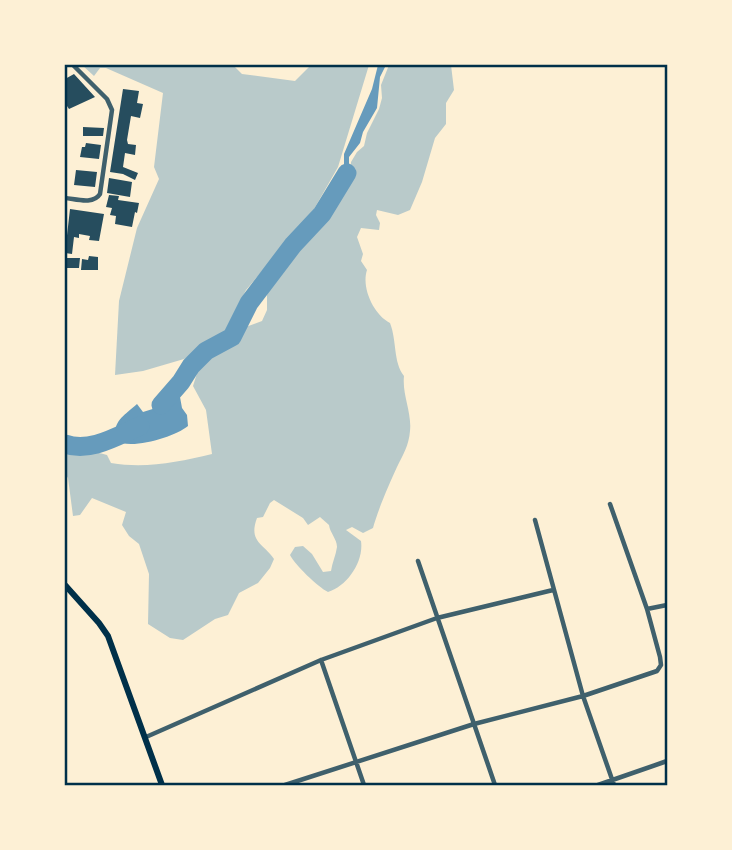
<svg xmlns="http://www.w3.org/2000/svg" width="732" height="850" font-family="Roboto,sans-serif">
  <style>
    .green { fill: #b9caca }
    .water { fill: #669bbc }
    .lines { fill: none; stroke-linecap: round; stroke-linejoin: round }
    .river { stroke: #669bbc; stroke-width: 19 }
    .building { fill: #264d5e }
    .minor { stroke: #3f606c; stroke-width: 4.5 }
    .secondary { stroke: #003049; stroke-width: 6 }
    .neatline { fill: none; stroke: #003049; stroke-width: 2.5 }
  </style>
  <rect width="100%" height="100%" fill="#fdf0d5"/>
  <path class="green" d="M 82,65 L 233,65 L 242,74 L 295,81 L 311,65 L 369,65 L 338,167 L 314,209 L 246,290 L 224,334 L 184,359 L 143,371 L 115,375 L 119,301 L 137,228 L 159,179 L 154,167 L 163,93 L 106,68 L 100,68 L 94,76 Z
    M 389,65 L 451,65 L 454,90 L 446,103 L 446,124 L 435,138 L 422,182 L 410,210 L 398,215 L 377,210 L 376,215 L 380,223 L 379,230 L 361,228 L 357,237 L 363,254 L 361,261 L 367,270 C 361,288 374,315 390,323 C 397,341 393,362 404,376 C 402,395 412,412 410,431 C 409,445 403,455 397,467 C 389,484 378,510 373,528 L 363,533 L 352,527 L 346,530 L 361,541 C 364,562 347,586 328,592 C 318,587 295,565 290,555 L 295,547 L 303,546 L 312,554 L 323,572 L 331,571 C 332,563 336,555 337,547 C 337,539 330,533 329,525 L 320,517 L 308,525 L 303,518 L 274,500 L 270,503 L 263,517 L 257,518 C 248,542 264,544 274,559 L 270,568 L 258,583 L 239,593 L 228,615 L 215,619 L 183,640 L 170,638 L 148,624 L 149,574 L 139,544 L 129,536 L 122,525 L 126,512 L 92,498 L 80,515 L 73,516 L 68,478 L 65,474 L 65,449 C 79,453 92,450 107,455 L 111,463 C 146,469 178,462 212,454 L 206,410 L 193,386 L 199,367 L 204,362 L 237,342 L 243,328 L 262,321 L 267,310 L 267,295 L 271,283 L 299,248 L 328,217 L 335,199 L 350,176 L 351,162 L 357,152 L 364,146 L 367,133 L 379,109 L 382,98 L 381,85 Z"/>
  <path class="water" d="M 378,65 L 386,65 L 380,77 L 377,108 L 363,132 L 360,143 L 349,157 L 349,176 L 332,196 L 344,175 L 344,154 L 372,89 Z
    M 178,386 L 182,408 L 187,415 L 188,426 C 175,437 129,451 115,440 C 113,420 124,416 137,404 L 143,412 L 159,407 L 166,395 Z"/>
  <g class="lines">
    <path class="river" d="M 161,405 L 181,382 L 191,366 L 206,351 L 232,337 L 249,303 L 293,245 L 322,214 L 347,173
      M 65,444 C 90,453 117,436 140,426"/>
  </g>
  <path class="building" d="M 74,74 L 95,97 L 69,109 L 65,103 L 65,79 Z
    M 123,89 L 139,91 L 137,103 L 143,104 L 140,118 L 131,116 L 127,140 L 128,144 L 136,145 L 135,155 L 125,153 L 123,167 L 138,173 L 135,180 L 123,174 L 110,172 Z
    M 83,127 L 104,128 L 103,136 L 83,136 Z
    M 86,143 L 101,145 L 99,159 L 80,157 L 82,147 L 85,147 Z
    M 76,170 L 97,172 L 95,187 L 74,185 Z
    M 109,178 L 132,182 L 130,197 L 107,193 Z
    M 109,195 L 119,196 L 118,200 L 139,203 L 137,213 L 135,212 L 132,227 L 115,224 L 116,216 L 110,215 L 112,208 L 106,207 Z
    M 70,209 L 104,214 L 99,241 L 89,240 L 90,236 L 79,234 L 79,238 L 74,237 L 72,254 L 65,253 Z
    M 89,256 L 98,257 L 98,270 L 81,270 L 82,259 L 88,260 Z
    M 65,258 L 80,258 L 79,268 L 65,268 Z"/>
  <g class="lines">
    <path class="minor" d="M 65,198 C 76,199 93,205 100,194 L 112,110 L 107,99 L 73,65
      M 535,520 L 583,696 L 614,785
      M 418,561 L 495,785
      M 647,609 L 667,605
      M 321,660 L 364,785
      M 146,737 L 321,660 L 437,618 L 553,590
      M 285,785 L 474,724 L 583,696 L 657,671 L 661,665 L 660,657 L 647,609 L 610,504
      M 598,785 L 667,761"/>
    <path class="secondary" d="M 65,585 L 99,623 L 108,636 L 162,785"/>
  </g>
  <rect width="732" height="850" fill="none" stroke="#fdf0d5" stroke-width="133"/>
  <rect x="66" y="66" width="600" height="718" class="neatline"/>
</svg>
